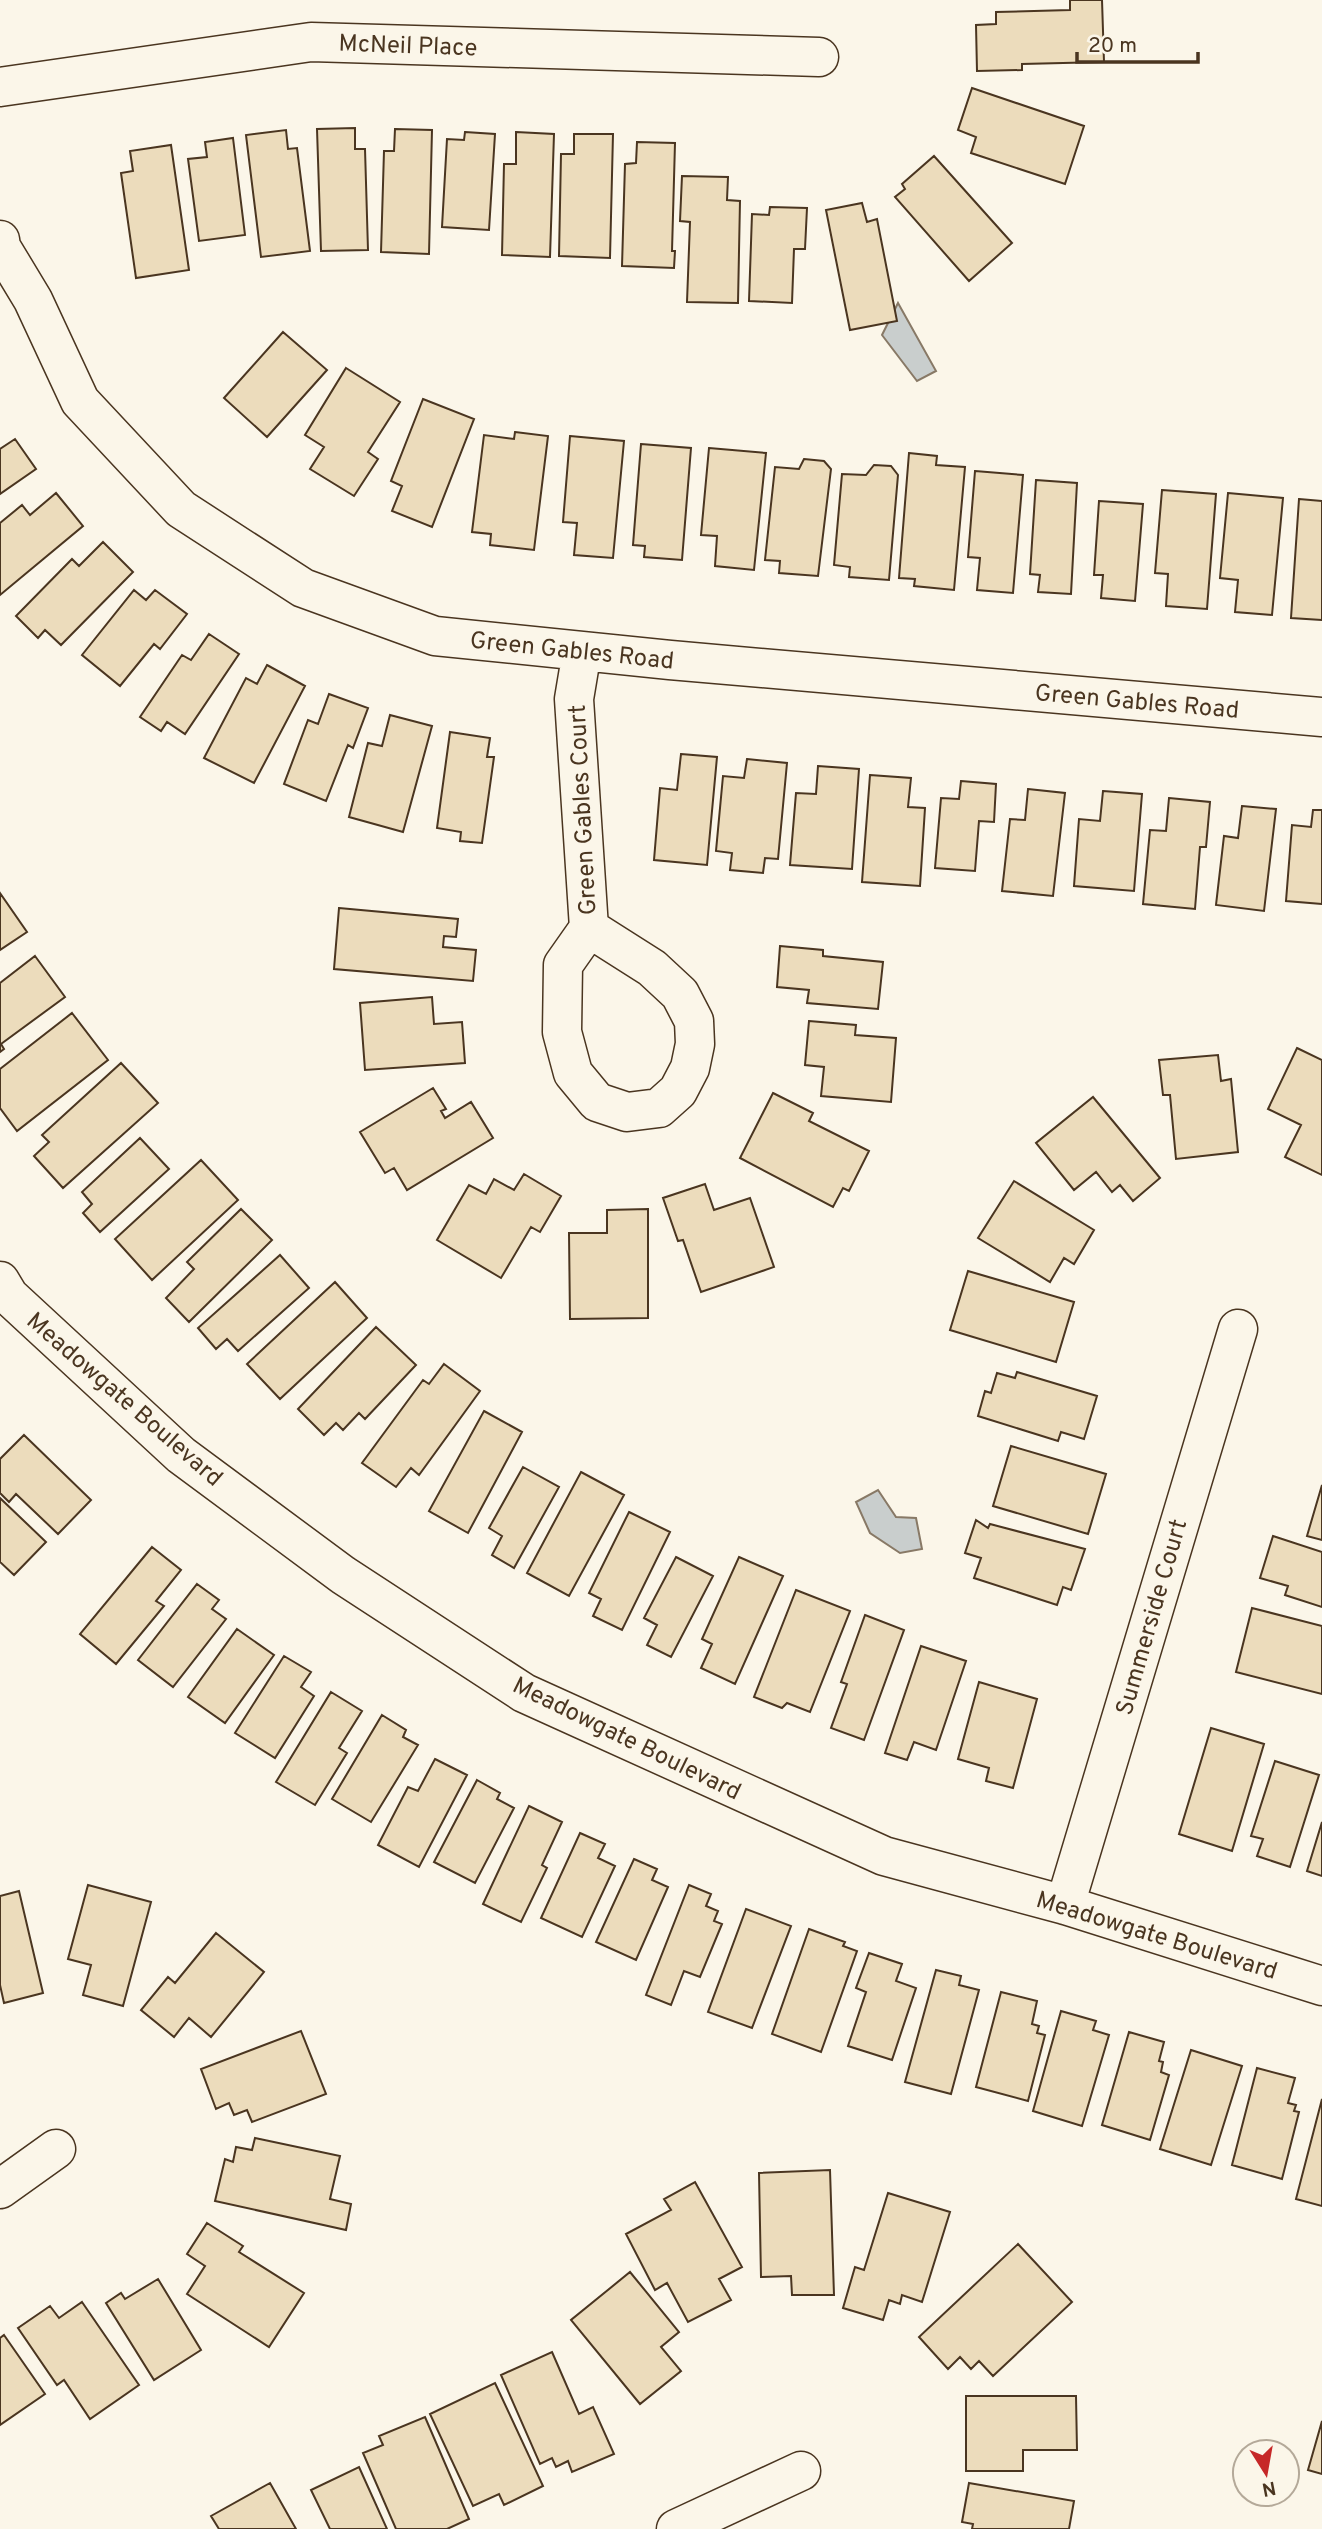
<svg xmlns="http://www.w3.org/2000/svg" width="1322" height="2529" font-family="Overpass,sans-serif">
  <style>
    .water { fill: #c9cecd; stroke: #887966; stroke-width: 2 }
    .building { fill: #ecdcbc; stroke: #4a3520; stroke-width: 2 }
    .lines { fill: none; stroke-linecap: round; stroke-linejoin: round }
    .minor-casing { stroke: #4a3520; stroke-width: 41 }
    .minor { stroke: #fbf6e9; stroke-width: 38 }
    .labels { text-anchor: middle; stroke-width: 5; stroke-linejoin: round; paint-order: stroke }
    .street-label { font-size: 24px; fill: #4a3520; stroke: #fbf6e9 }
  </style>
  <rect width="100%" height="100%" fill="#fbf6e9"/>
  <path class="water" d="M 898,303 L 936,371 L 917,381 L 882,335 Z
    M 878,1490 L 896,1517 L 916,1518 L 922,1549 L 900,1553 L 870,1533 L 856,1502 Z"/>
  <path class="building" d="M 1070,0 L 1102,0 L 1104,62 L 1022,64 L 1022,70 L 977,71 L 976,25 L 996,24 L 996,12 L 1070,10 Z
    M 972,88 L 1084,126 L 1065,184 L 971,153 L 976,137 L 958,130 Z
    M 355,128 L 355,149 L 365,149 L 368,250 L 321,251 L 317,129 Z
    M 395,129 L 432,130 L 429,254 L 381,252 L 384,151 L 394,151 Z
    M 286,130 L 288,149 L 297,148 L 310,251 L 261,257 L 246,135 Z
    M 465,132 L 495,134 L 489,230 L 442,227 L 447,139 L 464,140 Z
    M 516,132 L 554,134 L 550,257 L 502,255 L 504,164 L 516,164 Z
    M 574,134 L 613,134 L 610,258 L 559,256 L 561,154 L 574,154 Z
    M 233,138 L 245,235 L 199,241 L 188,159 L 207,157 L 205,142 Z
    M 637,142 L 675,143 L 672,251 L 675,251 L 674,268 L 622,266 L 625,164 L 636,163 Z
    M 171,145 L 189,270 L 136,278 L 121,173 L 133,171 L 130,151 Z
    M 934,156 L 1012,243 L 969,281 L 895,197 L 905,189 L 902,184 Z
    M 682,176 L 728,177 L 727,200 L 740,201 L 738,303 L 687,302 L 690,222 L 680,221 Z
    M 862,203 L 867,222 L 877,219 L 897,321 L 850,330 L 826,210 Z
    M 770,207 L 807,208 L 805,249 L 794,249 L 792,303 L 749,301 L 752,214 L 769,215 Z
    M 283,332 L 327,370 L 267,437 L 224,398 Z
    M 346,368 L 400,402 L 368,452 L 378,459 L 354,496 L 310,469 L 324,447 L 305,435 Z
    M 423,399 L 474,419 L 432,527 L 392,511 L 402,486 L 391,481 Z
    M 515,432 L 548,436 L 534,550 L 490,545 L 491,534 L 472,532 L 484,435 L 514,439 Z
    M 570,436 L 624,441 L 613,558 L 574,555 L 577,523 L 563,522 Z
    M 15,439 L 36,469 L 0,494 L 0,449 Z
    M 641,444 L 691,448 L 682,560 L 644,557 L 645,546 L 633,545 Z
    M 709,448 L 766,453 L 754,570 L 715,566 L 717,536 L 701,535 Z
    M 909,453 L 937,456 L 936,465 L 965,467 L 954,590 L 914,586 L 915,579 L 899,578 Z
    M 804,459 L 824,461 L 831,469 L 818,576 L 779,573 L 780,561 L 765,560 L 775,467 L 799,469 Z
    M 874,465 L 891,466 L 898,475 L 889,580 L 849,577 L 850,567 L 834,565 L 842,474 L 866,475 Z
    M 975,471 L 1023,475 L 1013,593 L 977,590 L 980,558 L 968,557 Z
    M 1036,480 L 1077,483 L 1071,594 L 1038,592 L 1040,575 L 1030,574 Z
    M 1162,490 L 1216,494 L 1207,609 L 1166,606 L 1168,574 L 1155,573 Z
    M 56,493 L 83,526 L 0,595 L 0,523 L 22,505 L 30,515 Z
    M 1228,493 L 1283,498 L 1272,615 L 1235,612 L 1238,580 L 1220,578 Z
    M 1299,499 L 1322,501 L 1322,620 L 1291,618 Z
    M 1099,501 L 1143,504 L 1135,601 L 1101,598 L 1103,575 L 1094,575 Z
    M 103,542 L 133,572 L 61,645 L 45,630 L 38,638 L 16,616 L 72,559 L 79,566 Z
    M 134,590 L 146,600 L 155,590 L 187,614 L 160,649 L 154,644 L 120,686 L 82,655 Z
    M 209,634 L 239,654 L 185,734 L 167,722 L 161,731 L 140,717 L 182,655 L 191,660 Z
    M 267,665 L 305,686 L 254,783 L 204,758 L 246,678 L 257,684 Z
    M 329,694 L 368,708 L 353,748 L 348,745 L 326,801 L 284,784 L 308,720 L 318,724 Z
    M 390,715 L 432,726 L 403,832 L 349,817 L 368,743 L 382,746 Z
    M 450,732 L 490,738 L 487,757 L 494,757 L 482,843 L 460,841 L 461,832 L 437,828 Z
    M 681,754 L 717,757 L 707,865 L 654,860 L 660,788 L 677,790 Z
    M 747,759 L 787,763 L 778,859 L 765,858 L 763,873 L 730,870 L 732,853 L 716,851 L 723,776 L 744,778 Z
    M 818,766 L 859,769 L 852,869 L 790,865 L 796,793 L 816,794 Z
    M 870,775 L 911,778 L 908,807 L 925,808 L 920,886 L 862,882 Z
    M 961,781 L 996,784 L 994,822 L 979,821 L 975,871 L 935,868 L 941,798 L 959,799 Z
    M 1028,789 L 1065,793 L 1053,896 L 1002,891 L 1010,819 L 1025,820 Z
    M 1103,791 L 1142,794 L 1134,891 L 1074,886 L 1079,819 L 1100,821 Z
    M 1169,798 L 1210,802 L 1206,847 L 1200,847 L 1195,909 L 1143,904 L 1150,830 L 1166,831 Z
    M 1242,806 L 1276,809 L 1264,911 L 1216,905 L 1224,836 L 1238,838 Z
    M 1313,810 L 1322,810 L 1322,904 L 1286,901 L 1292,825 L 1311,827 Z
    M 0,893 L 27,932 L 0,950 Z
    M 339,908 L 458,919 L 456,937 L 444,936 L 443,947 L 476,950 L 473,981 L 334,969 Z
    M 780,946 L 823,950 L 823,956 L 883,962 L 878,1009 L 807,1003 L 809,990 L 777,987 Z
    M 35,956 L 65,997 L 1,1044 L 4,1049 L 0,1052 L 0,983 Z
    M 432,997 L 434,1024 L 462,1022 L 465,1063 L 365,1070 L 360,1003 Z
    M 72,1013 L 108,1060 L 17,1131 L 0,1108 L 0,1069 Z
    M 809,1021 L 856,1025 L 855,1035 L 896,1038 L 891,1102 L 821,1096 L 824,1067 L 805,1065 Z
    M 1297,1048 L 1322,1060 L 1322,1175 L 1285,1157 L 1301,1125 L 1268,1109 Z
    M 1218,1055 L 1221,1081 L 1231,1079 L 1238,1152 L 1176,1159 L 1170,1095 L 1163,1095 L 1159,1060 Z
    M 121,1063 L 158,1103 L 63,1188 L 34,1156 L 49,1142 L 42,1135 Z
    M 433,1088 L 446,1109 L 441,1111 L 445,1118 L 471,1102 L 493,1138 L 407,1190 L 394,1168 L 385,1173 L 360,1132 Z
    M 773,1093 L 813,1113 L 809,1121 L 869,1151 L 849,1191 L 843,1188 L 833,1207 L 740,1158 Z
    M 1093,1097 L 1160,1178 L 1133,1201 L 1120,1185 L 1112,1192 L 1096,1172 L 1074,1190 L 1036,1143 Z
    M 140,1138 L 169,1169 L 100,1232 L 83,1213 L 92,1204 L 82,1192 Z
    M 201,1160 L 238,1200 L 152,1280 L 115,1239 Z
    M 524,1174 L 561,1196 L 540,1232 L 531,1227 L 501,1278 L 437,1240 L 469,1185 L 486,1194 L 494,1179 L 514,1190 Z
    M 1014,1181 L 1094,1230 L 1074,1264 L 1064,1258 L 1050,1282 L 978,1238 Z
    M 705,1184 L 714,1210 L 750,1198 L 774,1267 L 701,1292 L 683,1240 L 678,1241 L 663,1198 Z
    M 241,1209 L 272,1240 L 189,1322 L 166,1298 L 194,1269 L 187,1262 Z
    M 648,1209 L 648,1318 L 570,1319 L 569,1233 L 607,1233 L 607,1210 Z
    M 280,1255 L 309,1288 L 238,1351 L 227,1339 L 216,1349 L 198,1328 Z
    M 968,1271 L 1074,1302 L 1056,1362 L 950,1330 Z
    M 335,1282 L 367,1318 L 280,1399 L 247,1364 Z
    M 376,1327 L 416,1365 L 365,1419 L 359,1413 L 343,1430 L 336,1423 L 324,1435 L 298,1409 Z
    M 444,1364 L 480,1391 L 419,1475 L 411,1468 L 396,1487 L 362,1463 L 423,1380 L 429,1384 Z
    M 1017,1372 L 1097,1396 L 1084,1439 L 1061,1432 L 1058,1441 L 978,1416 L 985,1391 L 991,1393 L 997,1373 L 1015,1378 Z
    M 484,1411 L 522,1432 L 468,1533 L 429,1511 Z
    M 24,1435 L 91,1500 L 58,1534 L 16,1494 L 9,1502 L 0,1493 L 0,1459 Z
    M 1011,1446 L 1106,1474 L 1088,1534 L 993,1506 Z
    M 523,1467 L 559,1487 L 514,1568 L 492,1555 L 502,1536 L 489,1528 Z
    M 581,1472 L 624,1495 L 569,1596 L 527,1573 Z
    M 1322,1485 L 1322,1540 L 1307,1536 Z
    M 0,1498 L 46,1542 L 14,1575 L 0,1562 Z
    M 629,1512 L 670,1532 L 622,1630 L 593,1616 L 601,1599 L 589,1593 Z
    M 976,1520 L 988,1528 L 990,1524 L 1085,1549 L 1071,1590 L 1063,1587 L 1057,1605 L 974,1578 L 981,1558 L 965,1553 Z
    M 1273,1536 L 1322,1552 L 1322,1607 L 1285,1595 L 1288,1586 L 1260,1578 Z
    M 152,1547 L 181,1570 L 156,1601 L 164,1606 L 116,1664 L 80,1634 Z
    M 676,1557 L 713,1576 L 671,1657 L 647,1645 L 657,1625 L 644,1618 Z
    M 739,1557 L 783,1576 L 735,1684 L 701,1668 L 712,1644 L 702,1639 Z
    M 197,1584 L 219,1600 L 212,1609 L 226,1619 L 173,1687 L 138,1660 Z
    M 796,1590 L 850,1611 L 810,1712 L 787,1703 L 782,1708 L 754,1697 Z
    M 1252,1608 L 1322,1626 L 1322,1694 L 1236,1672 Z
    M 865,1615 L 904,1630 L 864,1740 L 831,1728 L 847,1684 L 841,1682 Z
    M 237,1629 L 274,1655 L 225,1723 L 188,1697 Z
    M 921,1646 L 966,1661 L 936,1750 L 914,1742 L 907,1760 L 885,1753 Z
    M 284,1656 L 311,1672 L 301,1687 L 314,1696 L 275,1758 L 235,1733 Z
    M 979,1682 L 1037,1699 L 1013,1788 L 986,1781 L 989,1768 L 958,1759 Z
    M 331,1692 L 362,1711 L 339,1748 L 347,1753 L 315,1805 L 276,1782 Z
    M 382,1715 L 406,1730 L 403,1737 L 418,1745 L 371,1822 L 332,1799 Z
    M 1211,1728 L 1264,1744 L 1232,1851 L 1179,1834 Z
    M 435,1759 L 467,1775 L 419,1867 L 378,1845 L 408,1787 L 418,1791 Z
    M 1275,1761 L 1319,1775 L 1290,1867 L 1257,1856 L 1263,1839 L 1251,1836 Z
    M 477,1780 L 500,1793 L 497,1799 L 514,1808 L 475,1883 L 434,1862 Z
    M 529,1806 L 562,1822 L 542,1865 L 547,1868 L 521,1922 L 483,1904 Z
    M 1322,1822 L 1322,1876 L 1307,1871 Z
    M 580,1833 L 605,1844 L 598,1858 L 615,1866 L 582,1937 L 541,1918 Z
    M 634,1859 L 657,1869 L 652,1880 L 668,1887 L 636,1960 L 596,1942 Z
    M 88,1885 L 151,1902 L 123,2006 L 83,1995 L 91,1965 L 68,1959 Z
    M 689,1885 L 711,1894 L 706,1906 L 718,1911 L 714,1921 L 722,1924 L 700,1977 L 684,1971 L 671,2005 L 646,1995 Z
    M 19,1891 L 43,1993 L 4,2003 L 0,1985 L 0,1896 Z
    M 746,1909 L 791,1926 L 752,2028 L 708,2012 Z
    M 809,1929 L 845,1942 L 843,1946 L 857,1951 L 821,2052 L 772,2034 Z
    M 216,1933 L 264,1972 L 211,2037 L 189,2018 L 174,2037 L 141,2010 L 168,1977 L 175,1983 Z
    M 869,1953 L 902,1964 L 896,1981 L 916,1988 L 892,2060 L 848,2046 L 866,1992 L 856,1988 Z
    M 936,1970 L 961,1976 L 959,1985 L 979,1990 L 951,2094 L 905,2082 Z
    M 1001,1992 L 1037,2001 L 1032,2024 L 1039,2026 L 1037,2033 L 1045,2035 L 1028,2101 L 976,2087 Z
    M 1061,2011 L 1096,2021 L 1093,2030 L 1109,2035 L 1082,2126 L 1033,2111 Z
    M 301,2031 L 326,2094 L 252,2122 L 247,2110 L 234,2115 L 229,2103 L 216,2109 L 201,2069 Z
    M 1129,2032 L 1164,2042 L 1159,2061 L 1163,2062 L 1161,2072 L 1169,2075 L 1150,2140 L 1102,2125 Z
    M 1191,2050 L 1242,2066 L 1211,2165 L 1160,2149 Z
    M 1257,2068 L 1295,2078 L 1288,2103 L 1296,2105 L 1294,2111 L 1299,2112 L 1282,2179 L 1232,2165 Z
    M 1322,2099 L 1322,2206 L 1296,2199 Z
    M 255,2138 L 340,2156 L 330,2199 L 351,2204 L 346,2230 L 215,2201 L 225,2159 L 233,2162 L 236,2147 L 252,2150 Z
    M 830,2170 L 834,2295 L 792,2295 L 791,2276 L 761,2277 L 759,2173 Z
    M 695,2182 L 742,2267 L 719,2279 L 731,2300 L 688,2322 L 667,2283 L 655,2290 L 626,2234 L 671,2210 L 664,2199 Z
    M 888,2193 L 950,2212 L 922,2302 L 902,2295 L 900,2304 L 889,2300 L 883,2320 L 843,2308 L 855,2267 L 864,2270 Z
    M 207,2223 L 243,2246 L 239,2252 L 304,2293 L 269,2347 L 187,2294 L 205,2266 L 187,2254 Z
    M 1018,2244 L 1072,2302 L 993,2376 L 979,2361 L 971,2369 L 960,2357 L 948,2369 L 919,2337 Z
    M 630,2272 L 679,2332 L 661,2347 L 681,2371 L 640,2404 L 571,2320 Z
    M 158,2279 L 201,2350 L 154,2380 L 106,2303 L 121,2293 L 125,2299 Z
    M 82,2302 L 139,2385 L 90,2419 L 64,2380 L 57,2385 L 18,2328 L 50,2306 L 59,2318 Z
    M 4,2335 L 45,2394 L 0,2425 L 0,2338 Z
    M 552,2352 L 579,2414 L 593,2407 L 614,2454 L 572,2472 L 568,2461 L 556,2467 L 552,2458 L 540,2464 L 501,2375 Z
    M 495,2383 L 543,2486 L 504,2505 L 499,2494 L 473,2506 L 430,2414 Z
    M 966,2396 L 1076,2396 L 1077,2450 L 1023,2450 L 1023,2471 L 966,2471 Z
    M 425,2417 L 469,2519 L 447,2529 L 396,2529 L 363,2453 L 383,2445 L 379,2436 Z
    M 1322,2421 L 1322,2474 L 1308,2470 Z
    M 359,2467 L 387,2529 L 330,2529 L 311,2490 Z
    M 270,2483 L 296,2529 L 219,2529 L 211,2516 Z
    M 969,2483 L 1074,2501 L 1069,2529 L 972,2529 L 973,2524 L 962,2522 Z"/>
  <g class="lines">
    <defs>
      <path id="minor" d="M 0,87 L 311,42 L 819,57
        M 0,240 L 1,247 L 33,300 L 80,401 L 181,509 L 303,588 L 435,636 L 670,660 L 1322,717
        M 582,651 L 574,699 L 589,928 L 563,965 L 562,1032 L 573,1073 L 597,1102 L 627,1112 L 659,1108 L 678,1091 L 690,1068 L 695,1044 L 694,1021 L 680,994 L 652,968 L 589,928
        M 0,1281 L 9,1296 L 181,1455 L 343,1575 L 524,1693 L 884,1856 L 1065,1905 L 1322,1986
        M 1065,1905 L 1238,1329
        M 0,2189 L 56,2149
        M 676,2529 L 801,2471"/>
    </defs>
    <use href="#minor" class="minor-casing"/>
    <use href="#minor" class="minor"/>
  </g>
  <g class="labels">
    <g class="street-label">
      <text transform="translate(408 45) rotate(2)" y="8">McNeil Place</text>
      <text transform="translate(572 650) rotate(6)" y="8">Green Gables Road</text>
      <text transform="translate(1137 701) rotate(5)" y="8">Green Gables Road</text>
      <text transform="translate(582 810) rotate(-93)" y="8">Green Gables Court</text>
      <text transform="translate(125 1399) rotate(41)" y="8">Meadowgate Boulevard</text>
      <text transform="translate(1151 1617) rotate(-74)" y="8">Summerside Court</text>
      <text transform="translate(627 1738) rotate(26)" y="8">Meadowgate Boulevard</text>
      <text transform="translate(1157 1935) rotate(17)" y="8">Meadowgate Boulevard</text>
    </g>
  </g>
  <g transform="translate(1266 2473) rotate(169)"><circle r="33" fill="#fbf6e9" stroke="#b4a999" stroke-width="2"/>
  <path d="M0-5L12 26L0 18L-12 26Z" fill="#c62828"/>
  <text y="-10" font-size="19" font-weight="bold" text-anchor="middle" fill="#4a3520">N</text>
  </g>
  <path d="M1077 52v10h121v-10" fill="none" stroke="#4a3520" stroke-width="3.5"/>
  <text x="1088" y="52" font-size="21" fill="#4a3520" stroke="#fbf6e9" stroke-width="5" paint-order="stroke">20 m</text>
</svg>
